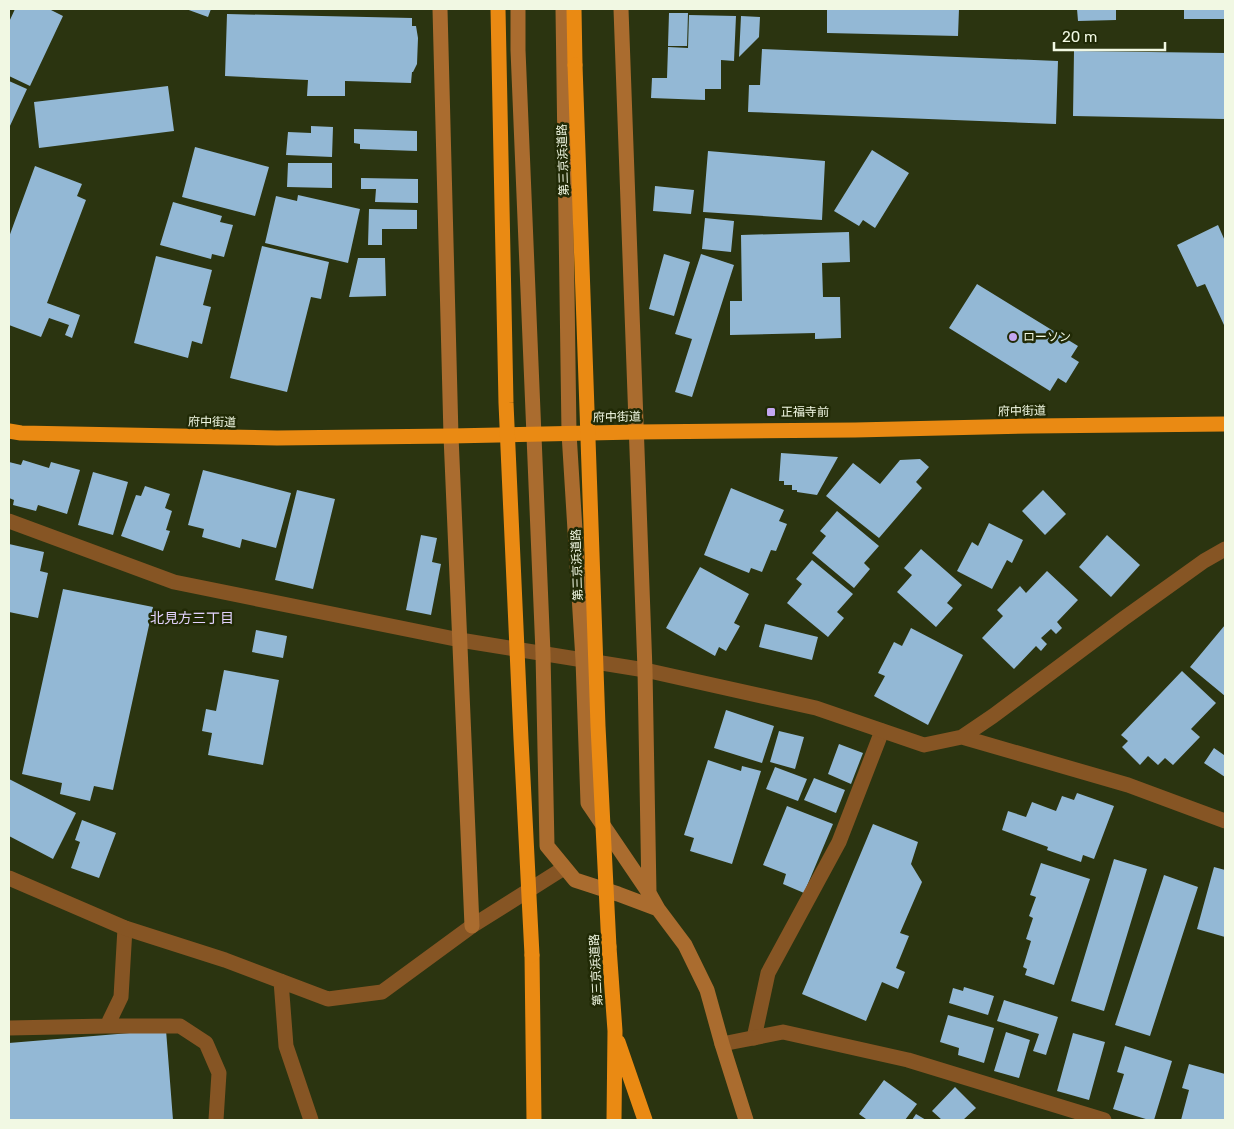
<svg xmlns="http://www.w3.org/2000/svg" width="1234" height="1129" font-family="Rubik,'Noto Sans JP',sans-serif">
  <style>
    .building { fill: #93b8d5 }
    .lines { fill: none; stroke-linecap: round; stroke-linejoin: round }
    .lane { stroke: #865524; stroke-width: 15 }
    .street { stroke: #865524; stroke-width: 15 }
    .secondary { stroke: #aa6c2f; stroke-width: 15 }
    .highway { stroke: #ea8a13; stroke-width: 15 }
    .highway-bridge { stroke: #ea8a13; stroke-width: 15 }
    .poi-dot { fill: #c4a7f1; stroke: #212a06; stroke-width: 2 }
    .labels { text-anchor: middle; stroke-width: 5; stroke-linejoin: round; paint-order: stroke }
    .street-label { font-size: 12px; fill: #f1f8e3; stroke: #212a06 }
    .poi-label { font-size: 12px; fill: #f1f8e3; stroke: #212a06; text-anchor: start }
    .neighbourhood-label { font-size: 14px; fill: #e2d2fd; stroke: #212a06 }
  </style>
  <rect width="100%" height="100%" fill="#2b3410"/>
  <path class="building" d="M 15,9 L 49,9 L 63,16 L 30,86 L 9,76 L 9,22 Z
    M 186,9 L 211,9 L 208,17 Z
    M 827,9 L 959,9 L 958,36 L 827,33 Z
    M 1077,9 L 1116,9 L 1116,20 L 1078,21 Z
    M 1184,9 L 1225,9 L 1225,19 L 1184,19 Z
    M 669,13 L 688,13 L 687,46 L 668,46 Z
    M 227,14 L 412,18 L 412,26 L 416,26 L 418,38 L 417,64 L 413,72 L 412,72 L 411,83 L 345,81 L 345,96 L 307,96 L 308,80 L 225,76 Z
    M 689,15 L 736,16 L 734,61 L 721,60 L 721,89 L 705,89 L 705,100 L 651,98 L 652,78 L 667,78 L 668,47 L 688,48 Z
    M 741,16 L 760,17 L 759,37 L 739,57 Z
    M 762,49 L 1058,61 L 1056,124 L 748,112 L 749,85 L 760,85 Z
    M 1074,51 L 1225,53 L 1225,119 L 1073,116 Z
    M 9,81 L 27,89 L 9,128 Z
    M 168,86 L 174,131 L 39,148 L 34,102 Z
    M 311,126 L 333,127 L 332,157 L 286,155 L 288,132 L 311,133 Z
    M 354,129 L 417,131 L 417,151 L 360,149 L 360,144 L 354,143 Z
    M 195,147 L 269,167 L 255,216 L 182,197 Z
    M 872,150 L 909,173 L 875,228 L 863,220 L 859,226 L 834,211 Z
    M 708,151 L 825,161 L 822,220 L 703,212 Z
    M 288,163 L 332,163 L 332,188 L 287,187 Z
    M 35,166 L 82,184 L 77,196 L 86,200 L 47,303 L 80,315 L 72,338 L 65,335 L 69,325 L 49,318 L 41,337 L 9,325 L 9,237 Z
    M 361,178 L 418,179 L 418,203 L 375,202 L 376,189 L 361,189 Z
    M 655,186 L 694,190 L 691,214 L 653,211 Z
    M 298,195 L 360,209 L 348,263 L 265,243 L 276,196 L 297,201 Z
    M 173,202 L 222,216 L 220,222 L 233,225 L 224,257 L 212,254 L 211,259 L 160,245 Z
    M 369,209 L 417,210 L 417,229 L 382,229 L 382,245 L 368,245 Z
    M 705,218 L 734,221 L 731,252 L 702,249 Z
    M 1218,225 L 1225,241 L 1225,324 L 1224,325 L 1205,284 L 1197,287 L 1177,245 Z
    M 849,232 L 850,262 L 822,263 L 823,297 L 840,297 L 841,338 L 815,339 L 815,333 L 730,335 L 730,301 L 742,301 L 741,235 Z
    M 262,246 L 329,262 L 321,299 L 311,297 L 287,392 L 230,378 Z
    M 664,254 L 690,262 L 674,316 L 649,309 Z
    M 701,254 L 734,265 L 692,397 L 675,392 L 692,339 L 675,334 Z
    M 156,256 L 212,270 L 203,305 L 211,307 L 202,344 L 192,341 L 188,358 L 134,343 Z
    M 358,258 L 385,258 L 386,296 L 349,297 Z
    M 977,284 L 1078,346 L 1071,357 L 1079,362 L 1066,383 L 1058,378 L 1050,391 L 949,328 Z
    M 781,453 L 838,457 L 817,495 L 797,492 L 797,490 L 792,490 L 792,485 L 784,485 L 784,481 L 779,481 Z
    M 920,459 L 929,467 L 916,482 L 922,488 L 879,538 L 826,496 L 853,463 L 880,484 L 900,460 Z
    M 23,460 L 49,468 L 51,462 L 80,470 L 67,514 L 38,505 L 36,511 L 13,505 L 14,500 L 9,498 L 9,462 L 21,465 Z
    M 203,470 L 291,493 L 276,548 L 242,539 L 240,548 L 202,537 L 204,529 L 188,525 Z
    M 93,472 L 128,482 L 113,535 L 78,525 Z
    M 145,486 L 170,494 L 165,508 L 172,511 L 166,530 L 170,531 L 163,551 L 121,536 L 136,495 L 141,496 Z
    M 731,488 L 784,510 L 779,521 L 787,524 L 776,551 L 771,550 L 762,572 L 751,568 L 749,573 L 704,555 Z
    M 297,490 L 335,499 L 313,589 L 275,580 Z
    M 1043,490 L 1066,514 L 1045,535 L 1022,511 Z
    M 837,511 L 879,546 L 864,563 L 870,569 L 854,588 L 812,553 L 826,536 L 820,531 Z
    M 989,523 L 1023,540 L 1012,563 L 1007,560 L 992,589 L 957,571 L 972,542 L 978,546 Z
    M 421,535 L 437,538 L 432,562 L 441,564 L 431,615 L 406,610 Z
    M 1107,535 L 1140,565 L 1111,597 L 1079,567 Z
    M 9,544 L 44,552 L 40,571 L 48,573 L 38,618 L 9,612 Z
    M 921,549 L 962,585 L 947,603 L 953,608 L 936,627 L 897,592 L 912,575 L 904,568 Z
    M 812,560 L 853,594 L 837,612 L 844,618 L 828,637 L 787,603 L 802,584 L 796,579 Z
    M 700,567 L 749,594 L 734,623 L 740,626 L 726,651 L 719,647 L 715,656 L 666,628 Z
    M 1047,571 L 1078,600 L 1057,622 L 1062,628 L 1056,634 L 1051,629 L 1041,638 L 1047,644 L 1041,651 L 1036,646 L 1014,669 L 982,638 L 1003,616 L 997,610 L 1020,586 L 1026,593 Z
    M 63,589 L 153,607 L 113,790 L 94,786 L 90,801 L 60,794 L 62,783 L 22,774 Z
    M 765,624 L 818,637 L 812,660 L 759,647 Z
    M 1225,625 L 1225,696 L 1190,667 Z
    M 911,628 L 963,655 L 928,725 L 874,696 L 885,676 L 878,673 L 894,642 L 902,646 Z
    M 256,630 L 287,636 L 283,658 L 252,652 Z
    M 224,670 L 279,680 L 263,765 L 208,755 L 212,733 L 202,731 L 206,709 L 216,711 Z
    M 1182,671 L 1216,703 L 1191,729 L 1200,737 L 1173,765 L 1165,758 L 1158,765 L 1148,756 L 1140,765 L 1122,747 L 1128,741 L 1121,735 Z
    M 726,710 L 774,726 L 762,763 L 714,748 Z
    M 779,731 L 804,737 L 795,769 L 770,762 Z
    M 839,744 L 863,753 L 851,784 L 828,774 Z
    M 1214,748 L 1224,755 L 1225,753 L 1225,777 L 1204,763 Z
    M 708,760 L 741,771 L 742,766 L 761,771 L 732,864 L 690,851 L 694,838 L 684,835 Z
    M 775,767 L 807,779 L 798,801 L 766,789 Z
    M 814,778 L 845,790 L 836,813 L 804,800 Z
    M 9,779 L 76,813 L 53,859 L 9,836 Z
    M 1077,793 L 1114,806 L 1094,859 L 1083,855 L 1081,862 L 1047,850 L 1048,847 L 1002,830 L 1008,811 L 1026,817 L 1032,802 L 1056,811 L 1062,796 L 1074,800 Z
    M 787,806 L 833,824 L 804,893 L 783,884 L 786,874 L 763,865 Z
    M 82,820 L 116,833 L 99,878 L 71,868 L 80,842 L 75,840 Z
    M 873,824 L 918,842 L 911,864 L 922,882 L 900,933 L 909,936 L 896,968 L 905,972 L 898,989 L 882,982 L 866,1021 L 802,994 Z
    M 1114,859 L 1147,869 L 1104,1011 L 1071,1001 Z
    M 1041,863 L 1090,879 L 1054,985 L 1025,975 L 1027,969 L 1023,967 L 1031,941 L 1026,939 L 1033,918 L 1029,916 L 1036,897 L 1030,895 Z
    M 1214,867 L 1225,870 L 1225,937 L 1197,929 Z
    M 1164,875 L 1198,887 L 1150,1036 L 1115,1025 Z
    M 964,987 L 994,996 L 988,1015 L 949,1003 L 953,988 L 963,991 Z
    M 1004,1000 L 1058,1017 L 1046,1055 L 1033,1051 L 1039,1034 L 997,1021 Z
    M 948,1015 L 994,1028 L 984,1063 L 958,1055 L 959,1048 L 940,1042 Z
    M 166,1030 L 173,1120 L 9,1120 L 9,1043 Z
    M 1006,1032 L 1030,1040 L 1019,1078 L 994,1071 Z
    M 1073,1033 L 1105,1042 L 1089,1100 L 1057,1091 Z
    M 1125,1046 L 1172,1061 L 1154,1120 L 1149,1120 L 1113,1109 L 1124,1074 L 1117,1072 Z
    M 1189,1064 L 1225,1074 L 1225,1120 L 1181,1120 L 1189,1090 L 1182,1088 Z
    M 884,1080 L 917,1104 L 905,1120 L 864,1120 L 866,1119 L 859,1114 Z
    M 955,1087 L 976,1108 L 963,1120 L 942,1120 L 932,1111 Z
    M 916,1114 L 926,1120 L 912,1120 Z"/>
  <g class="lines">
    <path class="lane" d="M 107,1026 L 121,997 L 125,928
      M 9,1028 L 107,1026 L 180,1026 L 206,1043 L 219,1073 L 216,1120
      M 754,1038 L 768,973 L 839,842 L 882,731"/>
    <path class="street" d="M 9,521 L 174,582 L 460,640 L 645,670 L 816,708 L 924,745 L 962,737 L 993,716 L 1123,619 L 1204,561 L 1225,549
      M 962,737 L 1128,785 L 1225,821
      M 9,878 L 125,928 L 225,960 L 328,999 L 382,992 L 472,926 L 564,868
      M 281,981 L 286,1046 L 311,1120
      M 722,1044 L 783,1032 L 908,1060 L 1104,1120"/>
    <path class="secondary" d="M 440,9 L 451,436 L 472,926
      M 518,9 L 518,50 L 543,653 L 547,846 L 575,880 L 618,894 L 658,909
      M 563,9 L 569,433 L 583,660 L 588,803 L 649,893 L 658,909 L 685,945 L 707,990 L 722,1044 L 746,1120
      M 621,9 L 645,670 L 649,893"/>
    <path class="highway" d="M 574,9 L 575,65
      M 9,431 L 21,433 L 277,438 L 451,436 L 636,432 L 855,430 L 1032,426 L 1225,424
      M 609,947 L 615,1031 L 614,1120
      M 532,955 L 534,1120
      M 618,1042 L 645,1120"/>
    <path class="highway-bridge" d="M 498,9 L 506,403 L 521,739 L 532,955
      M 575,65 L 598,726 L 609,947"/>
  </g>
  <g class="poi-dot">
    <circle cx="1013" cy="337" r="5"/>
    <rect x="766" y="407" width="10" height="10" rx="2.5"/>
  </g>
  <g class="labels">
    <g class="street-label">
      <text transform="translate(563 160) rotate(-92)" y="4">第三京浜道路</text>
      <text transform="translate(1022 411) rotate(-1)" y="4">府中街道</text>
      <text transform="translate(617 417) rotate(-1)" y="4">府中街道</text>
      <text transform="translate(212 422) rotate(1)" y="4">府中街道</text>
      <text transform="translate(577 565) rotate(-92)" y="4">第三京浜道路</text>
      <text transform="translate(596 970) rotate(-93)" y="4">第三京浜道路</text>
    </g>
    <g class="poi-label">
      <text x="1023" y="341">ローソン</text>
      <text x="781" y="416">正福寺前</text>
    </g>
    <g class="neighbourhood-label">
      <text x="192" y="623">北見方三丁目</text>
    </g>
  </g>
  <rect width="1234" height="1129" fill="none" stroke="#f1f8e3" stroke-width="20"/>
  <path d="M1054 42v8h111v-8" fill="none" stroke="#f1f8e3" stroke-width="2.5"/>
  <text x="1062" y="42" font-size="15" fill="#f1f8e3" stroke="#212a06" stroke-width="4" paint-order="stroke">20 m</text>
</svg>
